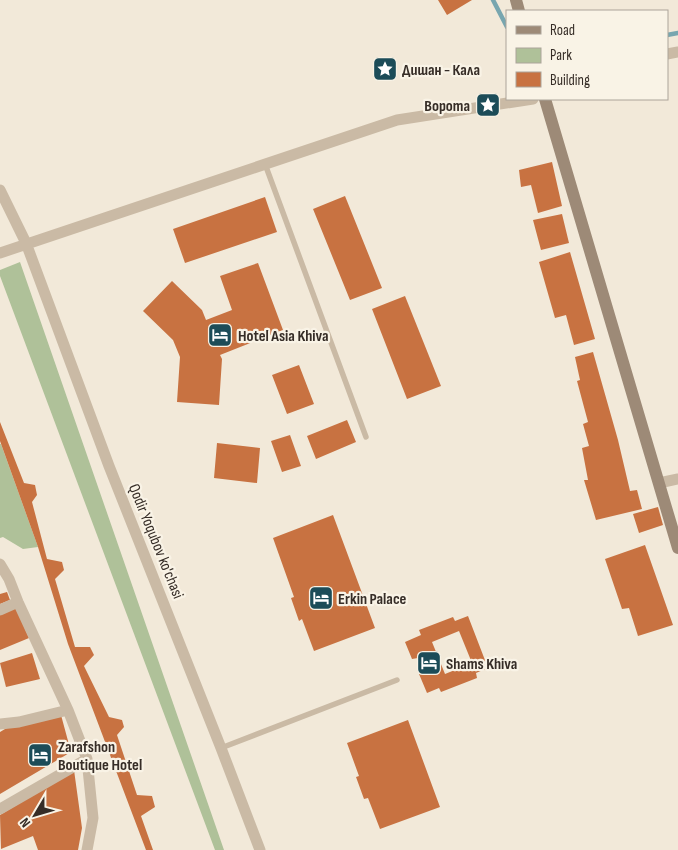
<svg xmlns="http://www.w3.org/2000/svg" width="678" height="850" font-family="'Sofia Sans Condensed',sans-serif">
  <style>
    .green { fill: #afc199 }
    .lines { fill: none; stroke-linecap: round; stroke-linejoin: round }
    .stream { stroke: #78a6af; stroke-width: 4.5 }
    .building { fill: #c87241; fill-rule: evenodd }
    .lane { stroke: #cabaa5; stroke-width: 5.5 }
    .street { stroke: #cabaa5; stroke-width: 11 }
    .secondary { stroke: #9d8a77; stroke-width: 12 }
    .labels { text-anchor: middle; stroke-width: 4.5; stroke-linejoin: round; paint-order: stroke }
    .poi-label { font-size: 16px; font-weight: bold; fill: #362d27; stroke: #f9f3e6; text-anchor: start }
    .street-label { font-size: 16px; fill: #362d27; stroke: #f9f3e6 }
  </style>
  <rect width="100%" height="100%" fill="#f2e9d9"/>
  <path class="green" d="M 20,262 L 224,850 L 215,850 L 0,276 L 0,270 Z
    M 0,444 L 1,444 L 38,547 L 23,549 L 3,537 L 0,538 Z"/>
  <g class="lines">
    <path class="stream" d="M 493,0 L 507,27
      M 667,35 L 678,33"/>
  </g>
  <path class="building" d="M 438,0 L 472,0 L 447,15 Z
    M 552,162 L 562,206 L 538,213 L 531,185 L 521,187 L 519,170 Z
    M 345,196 L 382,288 L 350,300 L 313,209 Z
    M 265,197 L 277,232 L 185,263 L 173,229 Z
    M 562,214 L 569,243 L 541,250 L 533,220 Z
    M 570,252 L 595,339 L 574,345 L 566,315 L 555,318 L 539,262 Z
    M 258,263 L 283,330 L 220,355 L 222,359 L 219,405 L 177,402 L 180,357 L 173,340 L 143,311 L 172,281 L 202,310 L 206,320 L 232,310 L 220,276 Z
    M 405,296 L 441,386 L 407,399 L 372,309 Z
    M 593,352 L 618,440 L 630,491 L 637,490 L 642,509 L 596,520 L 584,480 L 588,480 L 582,448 L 589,446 L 583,424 L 588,422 L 577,381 L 580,380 L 575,357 Z
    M 299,365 L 314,404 L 287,414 L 272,375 Z
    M 347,420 L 356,442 L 316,459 L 307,436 Z
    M 0,422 L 24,483 L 35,485 L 37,495 L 32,502 L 47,559 L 62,562 L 64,570 L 55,579 L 75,647 L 90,647 L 94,655 L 84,666 L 109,717 L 122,720 L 124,727 L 117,735 L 137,795 L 152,796 L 155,807 L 141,816 L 153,850 L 146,850 L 68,644 L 38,547 L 0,441 Z
    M 290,435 L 301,466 L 282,472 L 271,441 Z
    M 217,443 L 260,448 L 257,483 L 214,478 Z
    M 658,507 L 663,525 L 639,533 L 633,514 Z
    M 333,515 L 375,628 L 314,651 L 302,619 L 299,621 L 291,598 L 294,597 L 273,538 Z
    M 645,545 L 673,625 L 638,636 L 629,608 L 622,609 L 605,559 Z
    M 7,592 L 10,600 L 0,604 L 0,594 Z
    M 16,607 L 29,638 L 0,650 L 0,613 Z
    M 468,616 L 488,668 L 476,673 L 477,678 L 441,692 L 439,688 L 427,693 L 419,674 L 423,672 L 418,658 L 412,659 L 405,642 L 421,635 L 419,630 L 453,617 L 455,621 ZM 459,631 L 472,663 L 445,674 L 432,642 Z
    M 32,653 L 40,679 L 6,687 L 0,663 Z
    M 61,715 L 71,752 L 0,794 L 0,732 L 10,726 Z
    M 408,720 L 440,807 L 380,829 L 368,798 L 364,799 L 356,777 L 359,776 L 347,743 Z
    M 74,770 L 82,828 L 78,850 L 38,850 L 33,836 L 1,849 L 0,815 Z"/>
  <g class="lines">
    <path class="lane" d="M 265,164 L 366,437
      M 221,748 L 397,680"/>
    <path class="street" d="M 667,54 L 678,52
      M 0,190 L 26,243 L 109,466 L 221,748 L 260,850
      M 0,253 L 397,120 L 533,99
      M 659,483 L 678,479
      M 0,564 L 9,579 L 18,602 L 68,710 L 87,759 L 93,818 L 87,850
      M 0,610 L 18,602
      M 0,724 L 19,722 L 68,710
      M 0,809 L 87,759"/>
    <path class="secondary" d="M 516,0 L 519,11
      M 545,99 L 678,548"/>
  </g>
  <defs>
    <symbol id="sight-square" viewBox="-11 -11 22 22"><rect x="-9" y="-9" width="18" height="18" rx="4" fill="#1c4c58" stroke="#f9f3e6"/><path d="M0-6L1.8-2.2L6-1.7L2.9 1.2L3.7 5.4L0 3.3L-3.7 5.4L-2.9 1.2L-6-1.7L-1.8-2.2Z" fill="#fff"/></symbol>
    <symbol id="hotel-square" viewBox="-11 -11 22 22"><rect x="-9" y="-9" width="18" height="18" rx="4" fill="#1c4c58" stroke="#f9f3e6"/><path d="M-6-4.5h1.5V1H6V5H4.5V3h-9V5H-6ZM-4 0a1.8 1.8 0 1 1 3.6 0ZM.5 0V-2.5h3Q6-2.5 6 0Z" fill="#fff"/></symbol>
  </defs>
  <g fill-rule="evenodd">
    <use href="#sight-square" x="371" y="55" width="28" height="28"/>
    <use href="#sight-square" x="474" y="91" width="28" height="28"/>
    <use href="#hotel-square" x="206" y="321" width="28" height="28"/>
    <use href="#hotel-square" x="307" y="584" width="28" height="28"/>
    <use href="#hotel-square" x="415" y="649" width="28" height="28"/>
    <use href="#hotel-square" x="26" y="741" width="28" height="28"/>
  </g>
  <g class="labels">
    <g class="poi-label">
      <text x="402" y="75">Дишан - Кала</text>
      <text x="470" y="111" text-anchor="end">Ворота</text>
      <text x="238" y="341">Hotel Asia Khiva</text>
      <text x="338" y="604">Erkin Palace</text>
      <text x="446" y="669">Shams Khiva</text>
      <text x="58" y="752">Zarafshon<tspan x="58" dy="18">Boutique Hotel</tspan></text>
    </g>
    <g class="street-label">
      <text transform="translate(157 541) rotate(68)" y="6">Qodir Yoqubov ko'chasi</text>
    </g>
  </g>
  <rect x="506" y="10" width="162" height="90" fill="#f9f3e6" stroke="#aba49a"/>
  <rect x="516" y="26" width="25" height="8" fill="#9d8a77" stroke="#aba49a"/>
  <text x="550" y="35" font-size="15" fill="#362d27">Road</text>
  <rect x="516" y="48" width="25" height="15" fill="#afc199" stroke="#aba49a"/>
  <text x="550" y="60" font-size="15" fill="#362d27">Park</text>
  <rect x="516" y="72" width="25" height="15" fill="#c87241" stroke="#aba49a"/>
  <text x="550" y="85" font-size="15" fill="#362d27">Building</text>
  <g transform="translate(35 815) rotate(232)" stroke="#f9f3e6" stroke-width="4" paint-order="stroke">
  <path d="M0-4L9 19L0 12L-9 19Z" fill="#362d27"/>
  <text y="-8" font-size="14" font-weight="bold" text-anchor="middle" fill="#362d27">N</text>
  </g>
</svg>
